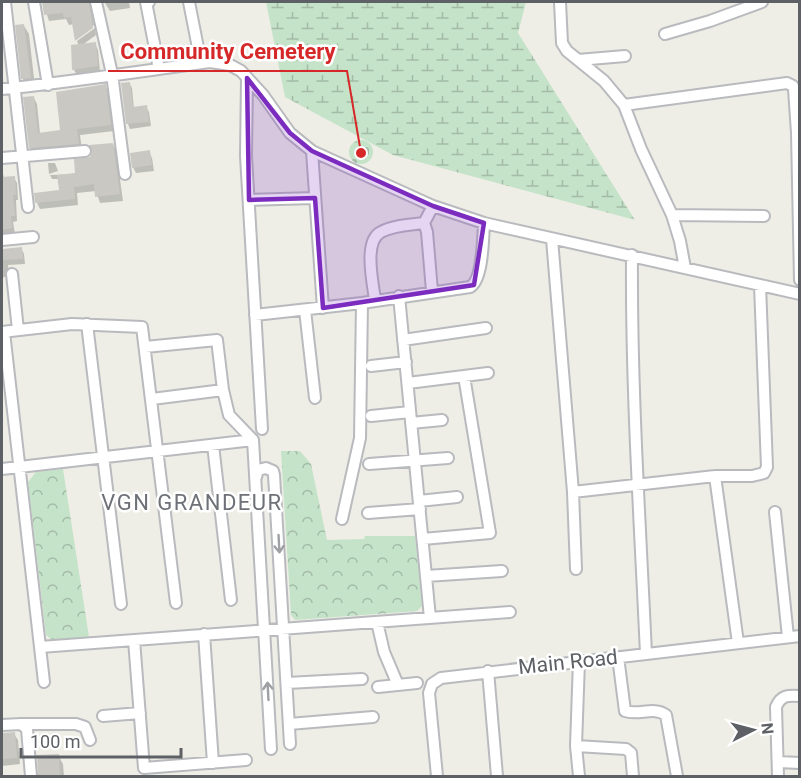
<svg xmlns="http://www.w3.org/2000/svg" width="801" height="778" font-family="Roboto,sans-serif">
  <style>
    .wetland { fill: url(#wetland-marsh) }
    .cemetery { fill: url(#cemetery-stones) }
    .park { fill: url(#park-crowns) }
    .shadow { fill: #0003 }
    .building { fill: #cac8c2 }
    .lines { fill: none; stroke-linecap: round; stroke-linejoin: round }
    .minor-casing { stroke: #b8babe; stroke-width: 14 }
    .minor { stroke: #fff; stroke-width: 10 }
    .oneway { stroke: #9ea0a3 }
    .marked { fill: #7b2cbf; fill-opacity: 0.2; stroke: #7b2cbf; stroke-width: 4.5; stroke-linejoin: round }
    .labels { text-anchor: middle; stroke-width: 5; stroke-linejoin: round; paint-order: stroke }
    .street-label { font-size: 21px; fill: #5d6065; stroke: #fff }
    .neighbourhood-label { font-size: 22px; letter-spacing: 1.5px; fill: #6e7177; stroke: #fff }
    .leader { fill: none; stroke: #d62828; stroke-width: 2 }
    .callout-dot { fill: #d62828; stroke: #fff; stroke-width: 2 }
    .callout-label { font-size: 22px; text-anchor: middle; font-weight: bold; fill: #d62828; stroke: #fff; stroke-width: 5; stroke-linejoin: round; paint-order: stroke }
  </style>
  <defs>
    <pattern id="wetland-marsh" width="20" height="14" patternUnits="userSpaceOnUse" patternTransform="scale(1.5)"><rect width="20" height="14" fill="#c5e3c9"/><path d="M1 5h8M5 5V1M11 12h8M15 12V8" fill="none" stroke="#a3bba7"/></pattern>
    <pattern id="cemetery-stones" width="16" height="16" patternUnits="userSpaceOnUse" patternTransform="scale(1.5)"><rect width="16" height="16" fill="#c5e3c9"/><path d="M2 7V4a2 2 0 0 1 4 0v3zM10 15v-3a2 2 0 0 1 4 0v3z" fill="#a3bba7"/></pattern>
    <pattern id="park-crowns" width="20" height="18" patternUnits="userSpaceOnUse" patternTransform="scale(1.5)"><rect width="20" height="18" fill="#c5e3c9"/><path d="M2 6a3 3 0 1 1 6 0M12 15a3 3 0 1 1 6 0" fill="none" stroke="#a3bba7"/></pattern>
  </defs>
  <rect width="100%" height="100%" fill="#eeeee6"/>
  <path class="wetland" d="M 266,2 L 526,2 L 518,33 L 635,220 L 393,155 L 285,97 Z"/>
  <path class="cemetery" d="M349 152a12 12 0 1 1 24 0a12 12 0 1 1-24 0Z"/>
  <path class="park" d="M 281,451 L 300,451 L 311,464 L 327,540 L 364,539 L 365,536 L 415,536 L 422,606 L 417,611 L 295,620 L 291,615 Z
    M 63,469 L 89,637 L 52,640 L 46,635 L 28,482 L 36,472 Z"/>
  <path class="shadow" d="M 40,2 L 98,2 L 95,3 L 92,11 L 94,25 L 76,38 L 76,41 L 74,24 L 69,25 L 66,19 L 49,21 L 43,3 Z
    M 101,2 L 129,2 L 130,8 L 110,11 L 105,3 Z
    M 17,26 L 24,26 L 29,34 L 35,87 L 28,88 L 23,79 Z
    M 95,28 L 96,35 L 81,46 L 95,44 L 98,50 L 100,72 L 77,75 L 74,70 L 72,47 L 79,46 L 77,41 Z
    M 129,83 L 132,88 L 134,109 L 146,107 L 149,112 L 151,126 L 130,129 L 128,124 Z
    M 105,86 L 109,92 L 114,131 L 80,135 L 82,150 L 34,154 L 30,148 L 34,98 L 37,104 L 40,134 L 61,131 Z
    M 113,144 L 116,151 L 123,201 L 100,203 L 96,191 L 77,193 L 78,205 L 40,209 L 37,203 L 61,191 L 59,179 L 52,179 L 50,175 L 77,174 L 91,158 Z
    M 149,152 L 152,158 L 154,171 L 136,173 L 133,167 Z
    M 48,163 L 55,163 L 58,171 L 49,174 Z
    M 2,169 L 4,178 L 14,178 L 17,183 L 18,200 L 16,200 L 17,221 L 13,222 L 15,234 L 3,235 L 2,233 Z
    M 21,248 L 24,254 L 25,264 L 8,265 L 9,275 L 2,278 L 2,250 Z
    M 14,734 L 18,740 L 20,764 L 2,766 L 2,735 Z
    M 58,755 L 63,764 L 64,776 L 39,776 Z"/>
  <path class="building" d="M 42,2 L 89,2 L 93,28 L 75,41 L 71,17 L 64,18 L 63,13 L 44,15 Z
    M 24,24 L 31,78 L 21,79 L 15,25 Z
    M 96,42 L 98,66 L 72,70 L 71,45 Z
    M 130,82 L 133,107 L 147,105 L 149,122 L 126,124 L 121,83 Z
    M 106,84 L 111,125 L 77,129 L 79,144 L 29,148 L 23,97 L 34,96 L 38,133 L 60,130 L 56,92 Z
    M 113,143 L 120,194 L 95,197 L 94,184 L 74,187 L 75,199 L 35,203 L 34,193 L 59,190 L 57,175 L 75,173 L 74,159 L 90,157 L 92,151 L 89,145 Z
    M 150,150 L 152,165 L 132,168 L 130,153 Z
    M 15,176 L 16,195 L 13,195 L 15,216 L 11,216 L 12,228 L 2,230 L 2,177 Z
    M 22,247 L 23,259 L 2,260 L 2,249 Z
    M 15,732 L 17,758 L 2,759 L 2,733 Z
    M 59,754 L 60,777 L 38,777 L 37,755 Z"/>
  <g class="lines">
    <defs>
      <path id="minor" d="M 5,2 L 28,207
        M 34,2 L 48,85
        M 96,2 L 112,74 L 125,174
        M 149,2 L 146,2 L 159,69
        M 189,2 L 201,63
        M 560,2 L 562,43 L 567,51 L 604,81 L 624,105 L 641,149 L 672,215 L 680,241 L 685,268
        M 665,34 L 710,21 L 762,2
        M 157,57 L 198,50
        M 578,60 L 625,56
        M 247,78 L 246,156 L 262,429
        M 2,89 C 71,82 141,71 210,62 L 230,65 L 241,71 L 263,95 L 290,133 L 312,151 L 433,206 L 484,223 L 800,294
        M 624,105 L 787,83 L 793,86 L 794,89 L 797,133
        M 800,133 L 797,133 L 800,280
        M 312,151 L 323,308
        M 2,158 L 85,151
        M 249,200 L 315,198
        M 672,215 L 764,216
        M 424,223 L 427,232 L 432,291
        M 552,239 L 573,492 L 576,569
        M 2,240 L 33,237
        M 632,255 C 631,388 640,521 646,654
        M 12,274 L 18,330
        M 399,296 L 430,618
        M 375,300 C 373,283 363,241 381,232 C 393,225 410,225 424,223 L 433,206
        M 305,310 L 315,398
        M 255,315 L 362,303 L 470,287 C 483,280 483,238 484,223
        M 87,324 L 121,604
        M 2,332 L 72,324 L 142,327 L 176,603
        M 4,332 L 44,682
        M 403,340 L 486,328
        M 145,347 L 217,340 L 223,390 L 229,415 L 253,440 L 271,749
        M 371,366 L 406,362
        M 408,383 L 488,373
        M 152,399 L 223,390
        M 371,416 L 410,412
        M 411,423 L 442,420
        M 213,445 L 231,600
        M 369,464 L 448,458
        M 2,469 L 253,440
        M 715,476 L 738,643
        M 256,477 L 258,470 L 266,468 L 273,471 L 274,475 L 290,744
        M 573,492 L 715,476 L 752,476 L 764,473 L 767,467 L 760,285
        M 419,501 L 457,497
        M 775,512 L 788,637
        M 368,513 L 420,509
        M 342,519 L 360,438 L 362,303
        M 423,539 L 490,533 L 464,376
        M 426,576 L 502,571
        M 377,622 L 384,652 L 398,685
        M 204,634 L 213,763
        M 134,640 L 144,768 L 246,760
        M 40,647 L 510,612
        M 618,657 L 625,711 C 638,716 654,706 666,715 L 677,776
        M 488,671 L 497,776
        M 287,683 L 362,679
        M 378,687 L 417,683
        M 103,716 L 140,713
        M 21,724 L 76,724 L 85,727 L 90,740
        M 289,724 L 373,717
        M 2,725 L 21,724 L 27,729 L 31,776
        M 576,746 L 626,749 L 631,753 L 633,776
        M 778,762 L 800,763
        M 437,776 L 429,693 L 432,684 L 441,678 L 800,636
        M 579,776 L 576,746 L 579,661
        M 778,776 L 776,707 C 781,695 788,695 800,696"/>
    </defs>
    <use href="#minor" class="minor-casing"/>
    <use href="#minor" class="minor"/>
  </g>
  <defs><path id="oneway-shaft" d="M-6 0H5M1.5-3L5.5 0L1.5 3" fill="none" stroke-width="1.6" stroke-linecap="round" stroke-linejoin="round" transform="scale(1.5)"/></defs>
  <g class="oneway">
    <use href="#oneway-shaft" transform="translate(279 544) rotate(87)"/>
    <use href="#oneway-shaft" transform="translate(268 691) rotate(-93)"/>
  </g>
  <path class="marked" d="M 247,78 L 290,133 L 312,151 L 433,206 L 484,223 L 474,285 L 323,308 L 315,198 L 249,200 Z"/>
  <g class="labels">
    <g class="street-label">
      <text transform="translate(568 662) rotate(-6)" y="7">Main Road</text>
    </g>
    <g class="neighbourhood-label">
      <text x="192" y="510">VGN GRANDEUR</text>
    </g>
  </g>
  <path class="leader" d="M361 153L347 71H108"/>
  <circle class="callout-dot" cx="361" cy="153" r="6"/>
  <g class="callout-label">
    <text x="228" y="59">Community Cemetery</text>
  </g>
  <rect width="801" height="778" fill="none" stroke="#5d6065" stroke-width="6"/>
  <g transform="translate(753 730) rotate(84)" stroke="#ffffff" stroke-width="4.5" paint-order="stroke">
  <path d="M0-4.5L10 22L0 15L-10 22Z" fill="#5d6065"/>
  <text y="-9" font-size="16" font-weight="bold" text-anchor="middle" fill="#5d6065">N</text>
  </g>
  <path d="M21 748v9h160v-9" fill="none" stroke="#5d6065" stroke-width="3"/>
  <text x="30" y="748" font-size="18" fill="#5d6065" stroke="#ffffff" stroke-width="4.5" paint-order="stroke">100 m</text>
</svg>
